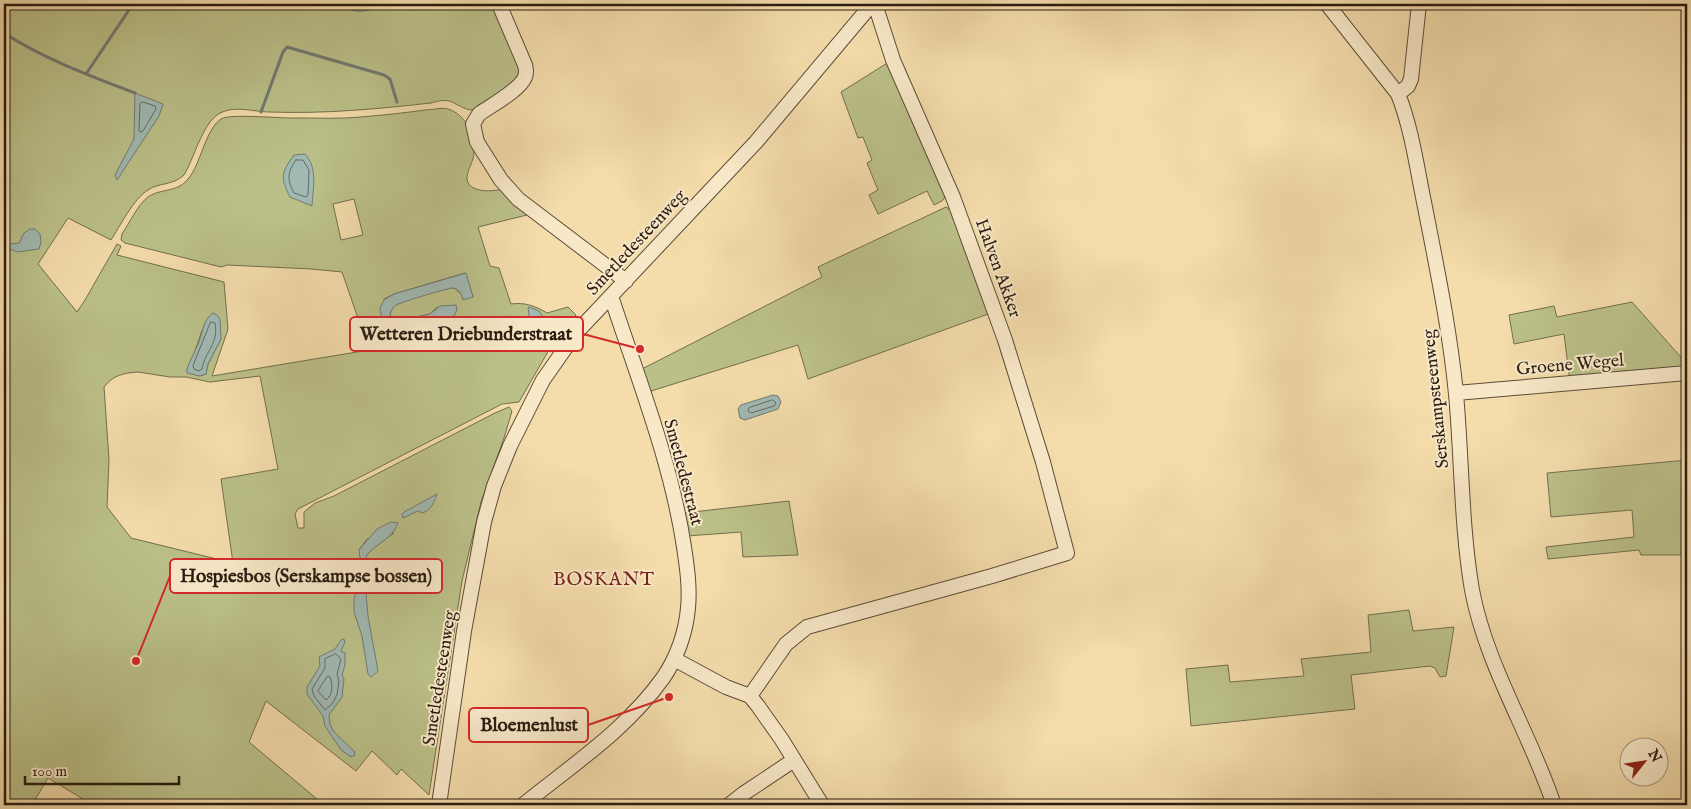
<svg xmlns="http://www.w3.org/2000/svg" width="1691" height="809" font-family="'IM FELL English',serif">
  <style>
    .green { fill: #bbc089; stroke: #726e4e; fill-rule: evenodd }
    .water { fill: #a0b9b3; stroke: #717a73 }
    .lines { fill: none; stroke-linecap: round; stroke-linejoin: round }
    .shore { stroke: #656a62; stroke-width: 1 }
    .stream { stroke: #717a73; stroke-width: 3 }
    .minor-casing { stroke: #5c4c38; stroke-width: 16 }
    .minor { stroke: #f8e8c8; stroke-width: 14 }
    .labels { text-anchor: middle; stroke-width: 4; stroke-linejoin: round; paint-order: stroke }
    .street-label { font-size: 18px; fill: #2a1c12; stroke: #f8e8c8 }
    .neighbourhood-label { font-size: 19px; letter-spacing: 1px; fill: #7a1f14; stroke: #f8e8c8 }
    .leader { fill: none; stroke: #d62828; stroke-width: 2 }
    .callout-dot { fill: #d62828; stroke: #f8e8c8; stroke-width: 2 }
    .callout { fill: #f8e8c8; stroke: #d62828; stroke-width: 2 }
    .callout-label { font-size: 19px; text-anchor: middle; font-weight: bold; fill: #2a1c12 }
  </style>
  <rect width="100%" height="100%" fill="#f4dcab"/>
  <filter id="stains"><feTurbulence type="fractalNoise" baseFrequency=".004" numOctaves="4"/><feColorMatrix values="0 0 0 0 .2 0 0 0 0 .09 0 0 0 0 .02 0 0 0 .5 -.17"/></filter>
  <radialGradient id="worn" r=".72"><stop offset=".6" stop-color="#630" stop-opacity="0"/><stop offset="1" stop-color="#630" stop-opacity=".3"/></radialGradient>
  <path class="green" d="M 4,4 L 495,4 L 520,70 C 517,89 491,100 476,110 C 467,111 460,106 452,102 C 445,99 438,101 431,103 C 377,109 324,114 270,112 C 252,112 233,104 217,115 C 202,126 194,158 184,175 C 172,186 160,182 148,190 C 134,198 120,226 111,240 L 68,218 L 38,264 L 77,312 L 85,300 L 117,244 L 121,246 L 117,255 L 224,282 L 228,329 L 212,376 L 369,350 L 342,272 L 311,269 L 227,265 L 221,267 L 125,243 L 121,240 L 122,234 C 129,224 138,204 148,197 C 161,188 177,193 188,179 C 201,164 205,130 221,119 C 230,113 285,119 300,118 C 320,118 341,119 361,117 C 383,115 404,113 425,110 C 432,110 442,107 448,109 C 465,114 475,135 474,152 C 474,161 468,168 467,177 C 466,193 492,192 502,189 L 527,215 L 478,227 L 490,266 L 499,268 L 511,304 C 524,302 536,306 547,313 L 568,307 L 576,315 L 549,350 L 519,402 L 502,404 L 298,509 L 295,514 L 298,528 L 304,528 L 304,512 L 315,503 L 334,496 L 495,413 L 509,407 L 512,411 L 504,438 L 481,502 L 462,581 L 429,795 L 401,769 L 397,775 L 372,751 L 356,771 L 266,701 L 249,742 L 324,805 L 93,805 L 48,778 L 32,805 L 4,805 ZM 354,199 L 363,235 L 341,240 L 333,204 ZM 465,273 L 473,297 L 462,295 L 454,288 C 443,288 406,299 396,305 C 393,307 391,311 390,314 L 392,319 L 396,321 L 410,319 L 430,314 L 437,307 L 454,316 L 392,331 L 384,299 L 394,294 ZM 202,330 L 221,339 L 208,364 L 206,374 L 200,376 L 194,374 L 195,351 ZM 138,372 L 170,377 L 186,377 L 210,382 L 260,376 L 278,469 L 221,479 L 233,563 L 131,538 L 107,507 L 109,460 L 104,387 C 113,375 124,373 138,372 ZM 394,533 L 375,547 L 366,556 L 359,550 L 367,539 Z
    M 889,62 L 947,194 L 942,201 L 934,205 L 927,191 L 878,214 L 869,195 L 878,190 L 867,163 L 872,160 L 863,137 L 858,138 L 841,92 Z
    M 946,207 L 955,213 L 991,313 L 808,379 L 798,345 L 648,392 L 640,370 L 822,277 L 818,267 Z
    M 1632,302 L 1687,364 L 1687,371 L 1570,382 L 1564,334 L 1514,344 L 1509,315 L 1554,306 L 1557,317 Z
    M 1687,460 L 1687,555 L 1641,555 L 1639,550 L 1548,559 L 1546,547 L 1634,537 L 1632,510 L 1551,517 L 1547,473 Z
    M 789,501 L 798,555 L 743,557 L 741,532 L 687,536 L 684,513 Z
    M 1409,610 L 1413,631 L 1454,627 L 1446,676 L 1440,677 L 1435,668 L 1430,666 L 1351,675 L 1355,709 L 1191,726 L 1186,669 L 1228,665 L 1230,682 L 1304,676 L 1301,659 L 1371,652 L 1368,615 Z"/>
  <path class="water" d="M 340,4 L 382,4 C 366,13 356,14 340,4 Z
    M 135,93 L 163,104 L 159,116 L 117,180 L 115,175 L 134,139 Z
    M 305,154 C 318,168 313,188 312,206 L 290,197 C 280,177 281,173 294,155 Z
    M 30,229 L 35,229 L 40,234 L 41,242 L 39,249 L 18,252 L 4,247 L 4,242 L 12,244 L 19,243 L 24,233 Z
    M 466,273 L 473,297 L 463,300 C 462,295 459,289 454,288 C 450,287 402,302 396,305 C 393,307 391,311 390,314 L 392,319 L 396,321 L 430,314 L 440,306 L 456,305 L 457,310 L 454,316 L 396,333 C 387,330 380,317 380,308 C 381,305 383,302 384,300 L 394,294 Z
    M 529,307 L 539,311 L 545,320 L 557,316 L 561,318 L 560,323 L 550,331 L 548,340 L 545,342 L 540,342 C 531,334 530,320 528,308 Z
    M 213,313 L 217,315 L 220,319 L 221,339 L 208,364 L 206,374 L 200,376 L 187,373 L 187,368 C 191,359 195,351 199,342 C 203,331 203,320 213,313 Z
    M 773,395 L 778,396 L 781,402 L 778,409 L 745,420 L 740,418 L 738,409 L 741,405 Z
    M 437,494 C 433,503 433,508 423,513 L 418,511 L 403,518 L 402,514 L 404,512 Z
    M 391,522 L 398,523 C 392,540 376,543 366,556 L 372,570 L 372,581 L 366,594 L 368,616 L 378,671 L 371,677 L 368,674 L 362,636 L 354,612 L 354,599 L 362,574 L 359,550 L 377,529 Z
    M 344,639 L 345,642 L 341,651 L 345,653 L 345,665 L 342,675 L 344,679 L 342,697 L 329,715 L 330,724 L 334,732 L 354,751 L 355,755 L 351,757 L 341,750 L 325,726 L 323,716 L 307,694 L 307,687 L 320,666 L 319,657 L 335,649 L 341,640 Z"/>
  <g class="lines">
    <path class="shore" d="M 143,102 L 155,106 L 156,109 L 143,131 L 141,132 L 139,131 L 140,104 Z
      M 296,160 L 303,160 L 309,170 L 308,195 L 306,197 L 294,193 C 287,180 287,172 296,160 Z
      M 211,322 L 215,323 C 219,344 205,351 202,369 L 199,371 L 194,369 L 193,366 Z
      M 773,400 L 776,403 L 774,406 L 751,413 L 748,411 L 749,408 Z
      M 336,654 L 341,659 L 337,674 L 339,681 L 337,695 L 332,704 L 325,710 L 314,696 L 312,689 L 325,668 L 325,659 Z
      M 328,676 L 330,677 C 333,685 333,695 326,700 L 318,691 Z"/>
    <path class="stream" d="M 4,33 C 44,59 91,76 135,93
      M 86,74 L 133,4
      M 261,112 L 283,52 L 287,47 L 384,75 L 390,79 L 397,102"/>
    <defs>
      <path id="minor" d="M 499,4 L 525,65 C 526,69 527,72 525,77 C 520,90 492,105 479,114 L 473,124 L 477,142 L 501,180 L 518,199 L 626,281
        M 1327,4 L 1398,94 C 1412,129 1417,169 1425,207 C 1437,269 1450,331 1456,394 C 1462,459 1461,525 1472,590 C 1486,665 1530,733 1554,805
        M 1398,94 L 1408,86 L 1411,79 L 1419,4
        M 1456,393 L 1687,373
        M 674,659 L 726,687 L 750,696 L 758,706 L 782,740 L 822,805
        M 750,696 L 786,644 L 807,627 L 992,576 L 1067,553 L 1043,462 L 1005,340 L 953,197 L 893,60 L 875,4
        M 439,805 L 464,631 L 484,522 L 494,486 L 510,446 L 543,380 L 576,333 L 756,142 L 872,4
        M 523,805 C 572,765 626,730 663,678 C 677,658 686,632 688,608 C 690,587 687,567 684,547 C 671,461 638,379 611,296
        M 729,805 L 743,794 L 794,760"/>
    </defs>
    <use href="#minor" class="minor-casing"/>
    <use href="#minor" class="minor"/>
  </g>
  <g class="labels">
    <g class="street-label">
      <text transform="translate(636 242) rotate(-47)" y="6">Smetledesteenweg</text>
      <text transform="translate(999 268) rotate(70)" y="6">Halven Akker</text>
      <text transform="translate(1570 364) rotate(-5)" y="6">Groene Wegel</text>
      <text transform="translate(1435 399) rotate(-96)" y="6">Serskampsteenweg</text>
      <text transform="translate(684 472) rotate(75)" y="6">Smetledestraat</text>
      <text transform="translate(439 678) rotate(-81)" y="6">Smetledesteenweg</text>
    </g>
    <g class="neighbourhood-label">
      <text x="604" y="585">BOSKANT</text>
    </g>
  </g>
  <path class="leader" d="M640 349L583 334M136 661L170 576M669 697L588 725"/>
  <g class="callout-dot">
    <circle cx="640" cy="349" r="5"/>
    <circle cx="136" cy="661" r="5"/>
    <circle cx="669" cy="697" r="5"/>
  </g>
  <g class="callout">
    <rect x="350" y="317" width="233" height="34" rx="5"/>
    <rect x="170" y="559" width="272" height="34" rx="5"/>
    <rect x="469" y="708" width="119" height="34" rx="5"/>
  </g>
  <g class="callout-label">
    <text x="466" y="340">Wetteren Driebunderstraat</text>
    <text x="306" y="582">Hospiesbos (Serskampse bossen)</text>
    <text x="529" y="731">Bloemenlust</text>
  </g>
  <rect width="1691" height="809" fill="none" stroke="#f4dcab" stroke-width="20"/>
  <rect x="5" y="5" width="1681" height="799" fill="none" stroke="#2a1c12" stroke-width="2.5"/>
  <rect x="10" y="10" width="1671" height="789" fill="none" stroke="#2a1c12"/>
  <g transform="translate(1644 762) rotate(60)"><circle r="24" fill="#f8e8c8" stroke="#a6967f"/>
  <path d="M0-4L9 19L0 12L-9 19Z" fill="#8f2418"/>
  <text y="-8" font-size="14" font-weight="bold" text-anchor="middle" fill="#2a1c12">N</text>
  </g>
  <path d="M25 776v8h154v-8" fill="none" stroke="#2a1c12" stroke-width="2.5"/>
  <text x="32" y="776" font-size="15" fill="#2a1c12" stroke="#f8e8c8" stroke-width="4" paint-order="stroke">100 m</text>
  <rect width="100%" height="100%" filter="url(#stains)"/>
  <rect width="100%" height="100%" fill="url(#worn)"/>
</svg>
